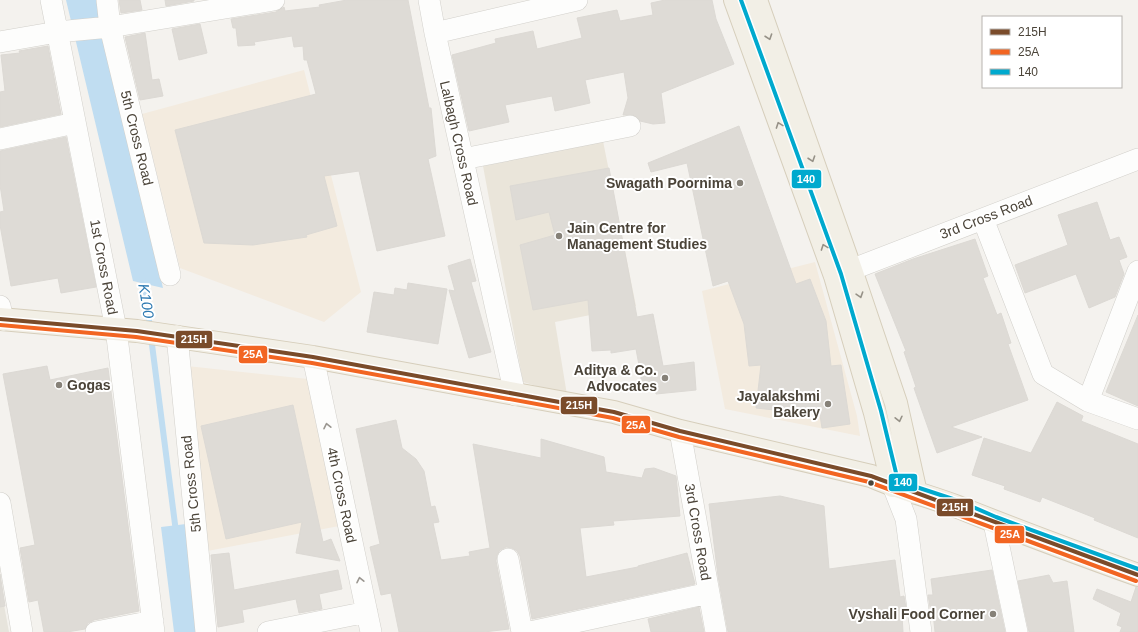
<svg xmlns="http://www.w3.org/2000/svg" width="1138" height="632" font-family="Arial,sans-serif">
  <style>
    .residential { fill: #e7e4dc }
    .commercial { fill: #f3ebdf }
    .education { fill: #eae5da }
    .water { fill: #c0ddf1 }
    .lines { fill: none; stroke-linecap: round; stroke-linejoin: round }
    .stream { stroke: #c0ddf1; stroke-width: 6 }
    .building { fill: #dedbd6; stroke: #dcd9d4 }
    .minor-casing { stroke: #d2d0cb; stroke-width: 22 }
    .major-casing { stroke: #d6cebb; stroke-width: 24 }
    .minor { stroke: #fdfdfc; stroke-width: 21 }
    .major { stroke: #f2efe6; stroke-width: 22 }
    .bus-1-casing { stroke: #fff; stroke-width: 7 }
    .bus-2-casing { stroke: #fff; stroke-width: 7 }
    .bus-3-casing { stroke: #fff; stroke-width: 7 }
    .bus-1 { stroke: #7a4b2a; stroke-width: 4 }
    .bus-2 { stroke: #f26522; stroke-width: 4 }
    .bus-3 { stroke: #00a9ce; stroke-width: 4 }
    .oneway { stroke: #969187 }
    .oneway2 { stroke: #9b9791 }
    .poi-dot { fill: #868178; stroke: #fff; stroke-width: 1.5 }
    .bus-dot { fill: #4b4439; stroke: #fff; stroke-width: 1.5 }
    .labels { text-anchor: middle; stroke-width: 4; stroke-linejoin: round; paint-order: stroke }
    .street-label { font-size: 14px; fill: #4b4439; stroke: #fff }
    .poi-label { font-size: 14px; font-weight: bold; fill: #4b4439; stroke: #fff; text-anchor: end }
    .water-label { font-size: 15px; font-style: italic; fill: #2e7ab2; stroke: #fff }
    .line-badge { stroke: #fff; stroke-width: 1.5 }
    .badge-label { font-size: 11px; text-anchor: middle; font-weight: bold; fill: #fff }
  </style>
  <rect width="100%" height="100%" fill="#f4f2ee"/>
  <path class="residential" d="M 0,583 L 9,632 L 0,632 Z"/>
  <path class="commercial" d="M 304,70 L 361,292 L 324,322 L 180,268 L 142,114 Z
    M 815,262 L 857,416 L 860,436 L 725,409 L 702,291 Z
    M 187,366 L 308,379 L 339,526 L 202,552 Z"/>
  <path class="education" d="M 603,141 L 636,306 L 555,322 L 567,395 L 523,382 L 483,166 Z"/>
  <path class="water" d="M 66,0 L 96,0 L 163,288 L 133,281 Z
    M 186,524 L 199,632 L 174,632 L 161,527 Z"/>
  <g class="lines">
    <path class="stream" d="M 142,276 L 145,290 L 176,532"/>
  </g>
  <path class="building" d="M 119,0 L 140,0 L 142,10 L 121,13 Z
    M 165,0 L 194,0 L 194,1 L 166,6 Z
    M 347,0 L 408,0 L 429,108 L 431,108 L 436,156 L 428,159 L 445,236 L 377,251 L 359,171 L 324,176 L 337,226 L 306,235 L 307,237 L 253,245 L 204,243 L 175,130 L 316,94 L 307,60 L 304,60 L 303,46 L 294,47 L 292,36 L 254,42 L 255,45 L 238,46 L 236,28 L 233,28 L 231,19 L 276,12 L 284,7 L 285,11 L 320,7 L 319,5 Z
    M 665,0 L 712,0 L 716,19 L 734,64 L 661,93 L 665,123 L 653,124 L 640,121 L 633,115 L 623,115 L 628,98 L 624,72 L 585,80 L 590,103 L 555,111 L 552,96 L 505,105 L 509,122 L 469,131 L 452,55 L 496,43 L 495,39 L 533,31 L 537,49 L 582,38 L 577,18 L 617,10 L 620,21 L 653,15 L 651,3 Z
    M 200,24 L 207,53 L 179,60 L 172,29 Z
    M 145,33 L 152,80 L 159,79 L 163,96 L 140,100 L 125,37 Z
    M 48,46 L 61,114 L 0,127 L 0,92 L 5,91 L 1,55 L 20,53 L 19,51 Z
    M 739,126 L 796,284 L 810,279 L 826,321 L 831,366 L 841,365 L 850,424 L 822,428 L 820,415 L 756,408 L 761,365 L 749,366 L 744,324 L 728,281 L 713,286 L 687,163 L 651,172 L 648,163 Z
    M 66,137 L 96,287 L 61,293 L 58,278 L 11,286 L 0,225 L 0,212 L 4,211 L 0,185 L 0,151 Z
    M 609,168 L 637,317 L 653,314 L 663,366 L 694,362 L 696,390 L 656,394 L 655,386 L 641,386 L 641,376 L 636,349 L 611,353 L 611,350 L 592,351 L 588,300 L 533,310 L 520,245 L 555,235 L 549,212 L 516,220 L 510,186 Z
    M 1097,202 L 1110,240 L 1119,237 L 1127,257 L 1119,260 L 1124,274 L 1115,297 L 1089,308 L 1076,274 L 1025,293 L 1015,265 L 1068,245 L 1058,215 Z
    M 975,239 L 988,276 L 983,278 L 997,315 L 1001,313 L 1011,343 L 1008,344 L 1028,400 L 951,427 L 982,437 L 937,453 L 914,388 L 916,387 L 904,352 L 906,351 L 875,274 L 913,259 Z
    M 470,259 L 476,281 L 471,282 L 491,352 L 469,358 L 449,290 L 455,291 L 448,266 Z
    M 408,283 L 447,289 L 438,344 L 367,332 L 374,292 L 394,295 L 395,288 L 407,290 Z
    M 1138,315 L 1138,406 L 1106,392 Z
    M 47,366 L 50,380 L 108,368 L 139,611 L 94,620 L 88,623 L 85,629 L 67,632 L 44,632 L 38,600 L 29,602 L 20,548 L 35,545 L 3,374 Z
    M 1057,402 L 1083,416 L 1081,421 L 1138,444 L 1138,538 L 1094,520 L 1095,518 L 1042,497 L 1040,502 L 1004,489 L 1005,486 L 972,475 L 984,438 L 1031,453 Z
    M 293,405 L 323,542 L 331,539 L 340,561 L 296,553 L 302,522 L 226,539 L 201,426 Z
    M 396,420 L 402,448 L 416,459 L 424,471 L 431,507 L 435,506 L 439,522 L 433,523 L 441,560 L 470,556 L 469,552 L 490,548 L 473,444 L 541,458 L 541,439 L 604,457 L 606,472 L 642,478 L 645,469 L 654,468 L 676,476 L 680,516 L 613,521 L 614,525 L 580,528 L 586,577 L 638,567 L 638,566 L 687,553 L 695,584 L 532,619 L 520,556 L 517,551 L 512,548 L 506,547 L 500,550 L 497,555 L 496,561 L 509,629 L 484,632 L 399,632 L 391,593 L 381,595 L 370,547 L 380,544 L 356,429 Z
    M 780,496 L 824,506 L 829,569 L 895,560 L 900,597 L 904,596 L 907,614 L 902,615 L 903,632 L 728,632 L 718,576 L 709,504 Z
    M 229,553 L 234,590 L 338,570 L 342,589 L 319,594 L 322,609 L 299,613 L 296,599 L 242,610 L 244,622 L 218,627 L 211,555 Z
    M 992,570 L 1005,632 L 935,632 L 933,613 L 931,613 L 928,595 L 933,595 L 931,579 Z
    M 0,574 L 5,606 L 0,607 Z
    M 1049,575 L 1053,583 L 1067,581 L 1074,632 L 1029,632 L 1018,581 Z
    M 1136,587 L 1138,588 L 1138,632 L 1120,632 L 1122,627 L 1117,625 L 1121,613 L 1093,599 L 1097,589 L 1131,602 Z
    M 699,607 L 704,632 L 651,632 L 648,619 Z"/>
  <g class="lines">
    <defs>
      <path id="minor" d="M 51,0 L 116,329 L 154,632
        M 107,0 L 110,27 L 170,275
        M 429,0 L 435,33
        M 0,42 L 57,32 L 110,27 L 274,0
        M 0,139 L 75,123
        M 463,159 L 630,126
        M 983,219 L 1043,374 L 1088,401 L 1138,419
        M 835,276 L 1138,159
        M 0,306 L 3,320
        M 177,336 L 206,632
        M 313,357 L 371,632
        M 515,395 L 435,33 L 577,0
        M 1088,401 L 1138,271
        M 680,431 L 716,632
        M 893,486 L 906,519 L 921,632
        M 0,503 L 22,632
        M 994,523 L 1017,632
        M 508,559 L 522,632
        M 96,632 L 153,621
        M 268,632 L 367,612
        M 530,632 L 709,593"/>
      <path id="major" d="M 735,0 L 835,276 L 875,413 L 893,486
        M 756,0 L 851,270 L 896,403 L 916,493
        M 0,319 L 137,331 L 313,357 L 614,412 L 680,431 L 871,476 C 900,489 929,496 958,507 C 1017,531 1077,553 1138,575"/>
    </defs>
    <use href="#minor" class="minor-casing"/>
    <use href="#major" class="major-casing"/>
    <use href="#minor" class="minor"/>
    <use href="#major" class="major"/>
    <defs>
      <path id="bus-1" d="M 0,319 L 137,331 L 313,357 L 614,412 L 680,431 L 871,476 L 1138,575"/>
      <path id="bus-2" d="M 0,325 L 136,337 L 312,363 L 613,418 L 679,437 L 869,482 L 1136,581"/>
      <path id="bus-3" d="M 741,0 L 841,274 L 881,411 L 898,481 L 959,501 L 996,517 L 1138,569"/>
    </defs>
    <use href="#bus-1" class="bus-1-casing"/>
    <use href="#bus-2" class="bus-2-casing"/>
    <use href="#bus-3" class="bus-3-casing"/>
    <use href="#bus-1" class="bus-1"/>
    <use href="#bus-2" class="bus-2"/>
    <use href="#bus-3" class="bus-3"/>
  </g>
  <defs><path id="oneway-chevron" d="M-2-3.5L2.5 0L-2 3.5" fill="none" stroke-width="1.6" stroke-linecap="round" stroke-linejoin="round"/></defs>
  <g class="oneway">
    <use href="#oneway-chevron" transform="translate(769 37) rotate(71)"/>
    <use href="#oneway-chevron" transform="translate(779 125) rotate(-110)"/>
    <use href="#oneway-chevron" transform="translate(812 159) rotate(71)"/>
    <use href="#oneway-chevron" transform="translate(824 247) rotate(-110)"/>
    <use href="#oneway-chevron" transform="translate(860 295) rotate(72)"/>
    <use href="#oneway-chevron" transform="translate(899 419) rotate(77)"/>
  </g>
  <g class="oneway2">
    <use href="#oneway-chevron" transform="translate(327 426) rotate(-102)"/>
    <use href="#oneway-chevron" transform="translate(360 580) rotate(-102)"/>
  </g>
  <g class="poi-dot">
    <circle cx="740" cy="183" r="4"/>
    <circle cx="559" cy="236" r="4"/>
    <circle cx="665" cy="378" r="4"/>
    <circle cx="59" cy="385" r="4"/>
    <circle cx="828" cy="404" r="4"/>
    <circle cx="993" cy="614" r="4"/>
  </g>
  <circle class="bus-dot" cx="871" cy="483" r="3.5"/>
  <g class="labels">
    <g class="street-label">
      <text transform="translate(137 138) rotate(76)" y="5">5th Cross Road</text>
      <text transform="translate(459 143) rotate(77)" y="5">Lalbagh Cross Road</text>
      <text transform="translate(986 217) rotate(-21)" y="5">3rd Cross Road</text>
      <text transform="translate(104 267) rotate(79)" y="5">1st Cross Road</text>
      <text transform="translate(191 484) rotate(-96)" y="5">5th Cross Road</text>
      <text transform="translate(342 495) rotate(78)" y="5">4th Cross Road</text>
      <text transform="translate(698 532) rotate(80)" y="5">3rd Cross Road</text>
    </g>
    <g class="poi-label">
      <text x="732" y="188">Swagath Poornima</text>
      <text x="567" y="233" text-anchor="start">Jain Centre for<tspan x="567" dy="16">Management Studies</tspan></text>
      <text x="657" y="375">Aditya &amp; Co.<tspan x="657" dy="16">Advocates</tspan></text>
      <text x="67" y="390" text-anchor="start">Gogas</text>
      <text x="820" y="401">Jayalakshmi<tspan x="820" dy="16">Bakery</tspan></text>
      <text x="985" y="619">Vyshali Food Corner</text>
    </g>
    <g class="water-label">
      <text transform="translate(146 301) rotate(81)" y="5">K100</text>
    </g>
  </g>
  <g class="line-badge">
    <rect x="791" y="169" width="31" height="20" rx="4" fill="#00a9ce"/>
    <rect x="175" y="330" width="38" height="19" rx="4" fill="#7a4b2a"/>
    <rect x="238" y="345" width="30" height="19" rx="4" fill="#f26522"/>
    <rect x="560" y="396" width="38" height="19" rx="4" fill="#7a4b2a"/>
    <rect x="621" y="415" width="30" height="19" rx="4" fill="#f26522"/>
    <rect x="888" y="473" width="30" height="19" rx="4" fill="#00a9ce"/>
    <rect x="936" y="498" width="38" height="19" rx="4" fill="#7a4b2a"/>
    <rect x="994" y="525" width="31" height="19" rx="4" fill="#f26522"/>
  </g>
  <g class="badge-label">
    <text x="806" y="183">140</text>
    <text x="194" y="343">215H</text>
    <text x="253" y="358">25A</text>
    <text x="579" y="409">215H</text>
    <text x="636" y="429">25A</text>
    <text x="903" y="486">140</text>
    <text x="955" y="511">215H</text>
    <text x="1010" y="538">25A</text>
  </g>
  <rect x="982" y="16" width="140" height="72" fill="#ffffff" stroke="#b7b4b0"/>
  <rect x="990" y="29" width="20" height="6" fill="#7a4b2a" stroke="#b7b4b0"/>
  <text x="1018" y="36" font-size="12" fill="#4b4439">215H</text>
  <rect x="990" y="49" width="20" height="6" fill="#f26522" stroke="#b7b4b0"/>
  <text x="1018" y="56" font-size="12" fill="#4b4439">25A</text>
  <rect x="990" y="69" width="20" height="6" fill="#00a9ce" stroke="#b7b4b0"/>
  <text x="1018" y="76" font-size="12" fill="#4b4439">140</text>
</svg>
